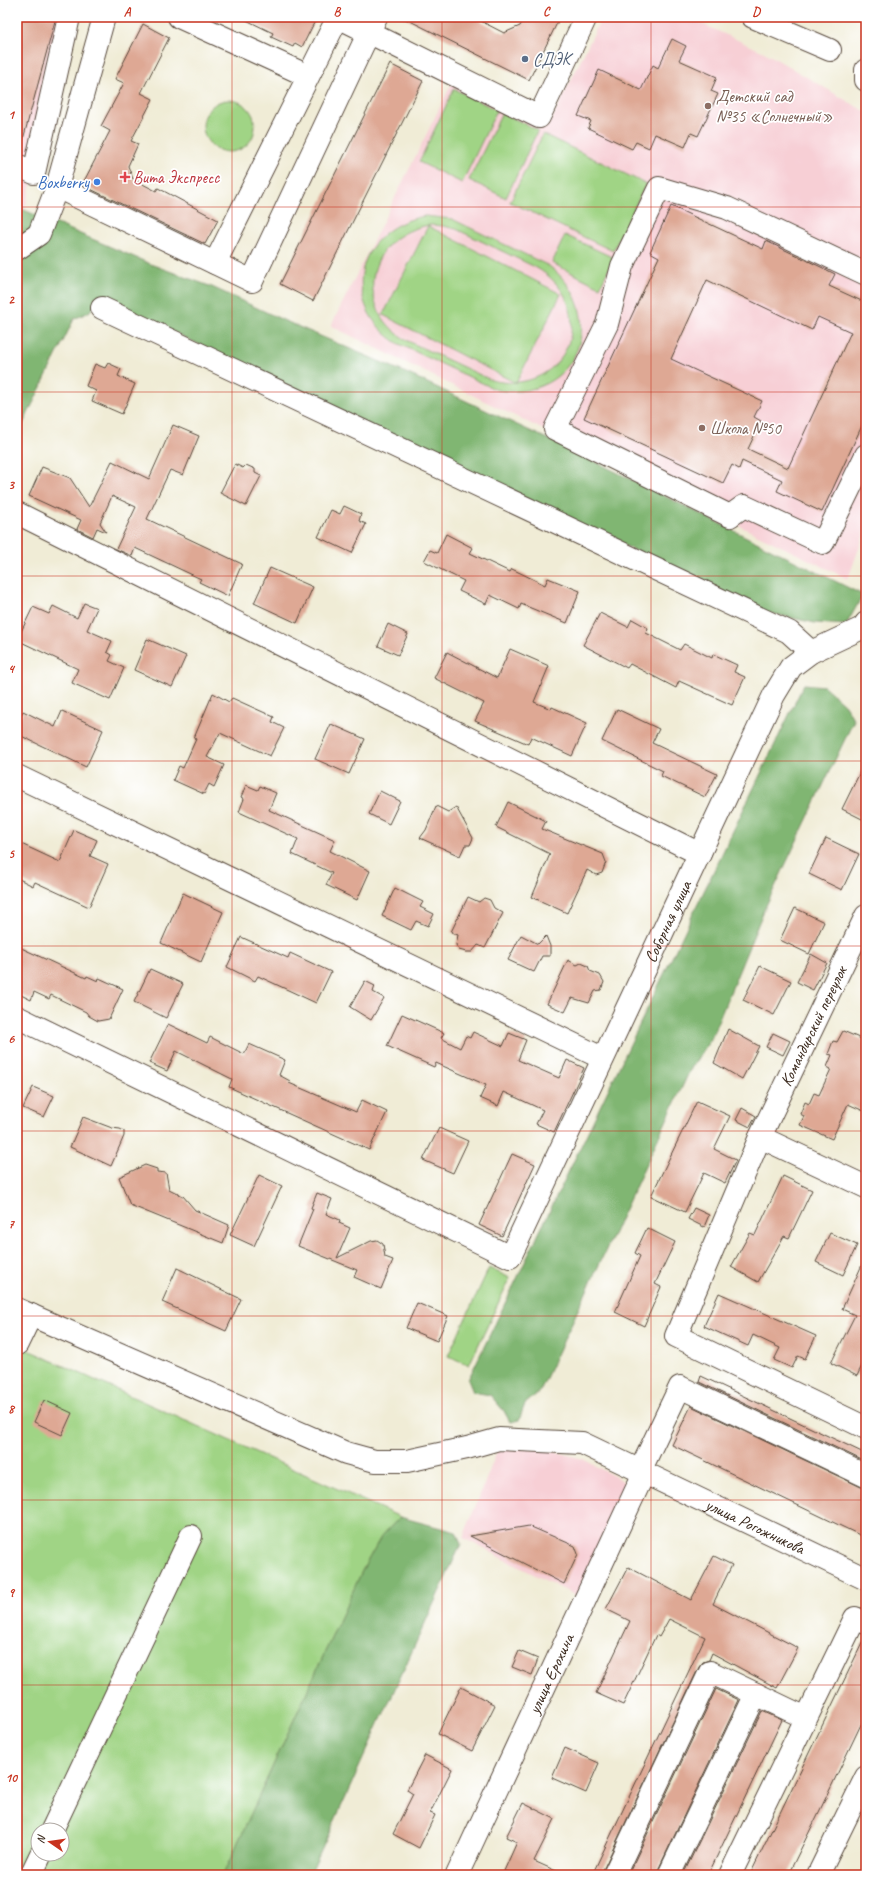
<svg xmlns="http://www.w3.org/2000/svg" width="883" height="1892" font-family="Caveat,sans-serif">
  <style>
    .built { fill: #f7cfd5 }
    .green { fill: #a0d485; stroke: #6e7f52; fill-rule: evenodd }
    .forest { fill: #80b672; stroke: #5e7048 }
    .building { fill: #dea894; fill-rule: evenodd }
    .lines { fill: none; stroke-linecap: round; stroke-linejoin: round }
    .minor-casing { stroke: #56473a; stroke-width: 24 }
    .minor { stroke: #fff; stroke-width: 22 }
    .grid { fill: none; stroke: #c8321e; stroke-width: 1; stroke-opacity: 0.55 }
    .service-dot { fill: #5c6f8a; stroke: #fff; stroke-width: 1.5 }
    .education-dot { fill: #8d6e63; stroke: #fff; stroke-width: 1.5 }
    .health-dot { fill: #e0444e; stroke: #fff; stroke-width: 1.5 }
    .shop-dot { fill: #3f7fe0; stroke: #fff; stroke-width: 1.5 }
    .labels { text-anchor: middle; stroke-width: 3.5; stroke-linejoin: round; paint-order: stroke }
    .service-label { font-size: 17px; fill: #4e5e75; stroke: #fff; text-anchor: start }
    .education-label { font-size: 17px; fill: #785e54; stroke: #fff; text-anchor: start }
    .health-label { font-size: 17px; fill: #be3a42; stroke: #fff; text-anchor: start }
    .shop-label { font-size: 17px; fill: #366cbe; stroke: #fff; text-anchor: end }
    .street-label { font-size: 17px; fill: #3b2a1e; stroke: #fff }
    .neatline { fill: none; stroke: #c8321e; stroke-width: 1.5 }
    .grid-label { font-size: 13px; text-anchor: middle; font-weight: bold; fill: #c8321e }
  </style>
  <rect width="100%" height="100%" fill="#fff"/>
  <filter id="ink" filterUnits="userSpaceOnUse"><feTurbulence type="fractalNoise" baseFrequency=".025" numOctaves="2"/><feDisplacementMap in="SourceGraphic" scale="8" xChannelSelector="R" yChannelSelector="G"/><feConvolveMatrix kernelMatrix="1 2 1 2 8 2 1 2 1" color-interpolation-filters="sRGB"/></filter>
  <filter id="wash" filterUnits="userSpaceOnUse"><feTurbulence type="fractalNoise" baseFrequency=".012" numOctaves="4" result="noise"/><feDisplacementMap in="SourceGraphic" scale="16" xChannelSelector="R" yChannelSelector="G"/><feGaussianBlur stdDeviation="0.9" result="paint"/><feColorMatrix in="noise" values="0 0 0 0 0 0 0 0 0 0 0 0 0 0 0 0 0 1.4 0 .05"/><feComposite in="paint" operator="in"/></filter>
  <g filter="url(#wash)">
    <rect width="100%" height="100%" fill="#f0ecd6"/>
    <path class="built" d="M 17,17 L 74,17 L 24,212 L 17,208 Z
      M 602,17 L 687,17 L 764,52 L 866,112 L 866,529 L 848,579 L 331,326 L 452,83 L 549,125 Z
      M 539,1447 L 583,1459 L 630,1485 L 578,1597 L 463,1538 L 498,1449 Z"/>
    <path class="green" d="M 454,89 L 497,110 L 462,183 L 419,162 Z
      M203 126a26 26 0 1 1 52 0a26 26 0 1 1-52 0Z
      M 502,113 L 538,130 L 506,198 L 469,180 Z
      M 543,134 L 646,184 L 613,251 L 510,202 Z
      M 425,216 L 452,219 L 549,266 C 613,314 576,403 497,390 L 399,344 C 338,306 354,228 425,216 ZM 430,225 L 443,226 L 456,229 L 535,267 C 604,305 568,399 491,380 L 412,343 C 352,313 363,235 430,225 Z
      M 428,226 L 561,294 L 516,383 L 383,315 Z
      M 565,235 L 614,258 L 600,287 L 552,263 Z
      M 489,1268 L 510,1278 L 469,1365 L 448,1356 Z
      M 17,1345 L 400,1517 L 381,1537 L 363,1569 L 223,1875 L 17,1875 ZM 38,1830 L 62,1830 L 62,1854 L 38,1854 Z"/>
    <path class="forest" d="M 17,207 L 153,265 L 212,287 L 283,320 L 404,372 L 588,458 L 863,595 L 846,625 L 815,623 L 765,612 L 101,298 L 89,312 L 74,319 L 17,436 L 17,313 L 25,296 L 17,291 Z
      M 804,684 L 824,686 L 845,705 L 854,720 L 764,910 L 711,1039 L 691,1068 L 540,1391 L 525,1404 L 519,1420 L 510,1422 L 504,1411 L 490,1395 L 473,1392 L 468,1380 Z
      M 400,1517 L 456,1532 L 461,1544 L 310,1875 L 223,1875 L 363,1569 L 381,1537 Z"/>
    <g id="blocks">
      <path class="building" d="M 17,17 L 56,17 L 21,147 L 17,146 Z
        M 240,17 L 317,17 L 302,47 L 295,43 L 293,47 L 271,37 L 273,33 Z
        M 402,17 L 473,17 L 504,33 L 520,26 L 525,17 L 560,17 L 529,80 Z
        M 143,24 L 169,38 L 141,93 L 153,99 L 131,141 L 138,144 L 128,166 L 133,179 L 156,191 L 158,188 L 218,220 L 205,244 L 82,185 L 110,131 L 101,126 L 124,83 L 115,79 Z
        M 672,39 L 686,46 L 679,60 L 717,77 L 711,91 L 718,94 L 698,136 L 691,133 L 685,147 L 655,134 L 649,148 L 636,142 L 632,149 L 588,128 L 591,121 L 578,116 L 599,70 L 641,90 L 653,65 L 658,68 Z
        M 390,64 L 423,81 L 313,301 L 280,284 Z
        M 671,206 L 763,249 L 766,241 L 821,267 L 835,274 L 829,286 L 866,303 L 866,417 L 822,512 L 777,491 L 782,480 L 742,461 L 739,469 L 732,465 L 723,483 L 584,418 L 659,257 L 650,252 ZM 707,280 L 812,330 L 818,317 L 851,332 L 788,468 L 748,449 L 761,421 L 754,417 L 762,401 L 671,359 Z
        M 108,363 L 121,369 L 118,376 L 135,384 L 122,414 L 92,401 L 96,391 L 86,386 L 95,364 L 105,368 Z
        M 173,425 L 199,436 L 183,475 L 170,470 L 147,519 L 242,564 L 228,596 L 199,582 L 201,579 L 135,548 L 132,556 L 116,549 L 136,507 L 112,496 L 100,523 L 106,532 L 97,528 L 93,537 L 77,529 L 81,520 L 29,496 L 42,467 L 70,478 L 89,507 L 112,461 L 149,479 Z
        M 235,464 L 243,468 L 246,465 L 255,469 L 255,473 L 261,476 L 246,506 L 220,493 Z
        M 344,506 L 361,514 L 359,521 L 366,524 L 352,553 L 318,537 L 331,510 L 340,514 Z
        M 446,534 L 473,548 L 470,553 L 510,572 L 512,569 L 545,585 L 548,578 L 580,591 L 567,623 L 521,604 L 519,609 L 490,595 L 486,604 L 459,591 L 464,581 L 424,561 L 430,550 L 437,553 Z
        M 270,568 L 313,587 L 297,623 L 254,603 Z
        M 84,603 L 97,608 L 87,630 L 112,641 L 107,652 L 112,655 L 109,661 L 124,668 L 110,700 L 72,683 L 78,669 L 17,640 L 33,607 L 49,614 L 53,606 L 77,618 Z
        M 600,613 L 628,627 L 632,619 L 648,628 L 646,633 L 680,650 L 684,644 L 712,658 L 713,654 L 737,665 L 734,672 L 745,677 L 732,705 L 679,681 L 676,688 L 630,664 L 627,668 L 583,645 Z
        M 388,624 L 408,634 L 398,655 L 378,646 Z
        M 147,639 L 186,656 L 172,687 L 134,670 Z
        M 510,649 L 549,666 L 534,702 L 551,709 L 552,707 L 587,723 L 572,756 L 531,737 L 528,744 L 475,721 L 484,703 L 434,678 L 447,652 L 497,678 Z
        M 213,693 L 229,702 L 232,698 L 274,717 L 272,722 L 284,728 L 270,756 L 220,733 L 207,757 L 224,765 L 214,787 L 209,784 L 204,794 L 173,780 L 179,766 L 183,768 L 196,739 L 194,738 Z
        M 617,709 L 659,729 L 652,743 L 717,774 L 705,797 L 661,776 L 663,771 L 602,741 Z
        M 23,711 L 55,727 L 62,711 L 103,730 L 86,767 L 17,734 L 17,724 Z
        M 331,724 L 365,739 L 349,774 L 315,759 Z
        M 866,760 L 866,821 L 842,809 Z
        M 246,785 L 258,790 L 260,786 L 276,793 L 269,810 L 335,840 L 330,851 L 370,871 L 357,900 L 326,885 L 332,873 L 292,854 L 298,839 L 239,812 L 244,799 L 241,797 Z
        M 380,791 L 400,801 L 389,824 L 369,814 Z
        M 508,802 L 546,821 L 542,829 L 603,854 L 606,862 L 602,873 L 596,875 L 587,870 L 567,913 L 532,897 L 550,854 L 496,827 Z
        M 436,806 L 448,812 L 456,807 L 473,838 L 470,845 L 465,845 L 460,856 L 420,838 L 426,830 Z
        M 74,830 L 97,840 L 90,856 L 108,864 L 89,907 L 35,882 L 33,886 L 17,878 L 17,842 L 60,862 Z
        M 826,838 L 859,854 L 842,890 L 809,874 Z
        M 395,888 L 423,902 L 420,907 L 434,914 L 428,926 L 416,921 L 411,930 L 382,916 Z
        M 183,893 L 223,912 L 201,962 L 161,943 Z
        M 468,897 L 479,902 L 484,898 L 490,900 L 494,908 L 503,913 L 485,948 L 478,945 L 472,952 L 466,952 L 459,950 L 456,945 L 458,935 L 451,932 Z
        M 795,908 L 824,922 L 809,954 L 780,940 Z
        M 521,935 L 538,944 L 546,936 L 550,946 L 550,956 L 542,956 L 534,972 L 508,960 Z
        M 241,937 L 288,958 L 290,953 L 331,972 L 316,1003 L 258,976 L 255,981 L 227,967 Z
        M 17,946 L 86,978 L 87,976 L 98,981 L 99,978 L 123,989 L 109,1019 L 98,1021 L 89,1016 L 86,1012 L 51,995 L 49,999 L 34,992 L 31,1000 L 17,993 Z
        M 811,954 L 827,963 L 813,990 L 797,982 Z
        M 568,960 L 577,965 L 581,963 L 588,966 L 590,971 L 600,975 L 604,982 L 601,990 L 595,991 L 589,1003 L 572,998 L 565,1012 L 547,1004 Z
        M 760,966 L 791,981 L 774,1015 L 743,1000 Z
        M 150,969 L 183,984 L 166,1018 L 134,1002 Z
        M 365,981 L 375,986 L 373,992 L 384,998 L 371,1020 L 350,1007 Z
        M 402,1014 L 444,1033 L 441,1038 L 460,1048 L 466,1036 L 470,1038 L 473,1032 L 503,1046 L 509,1033 L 526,1040 L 518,1060 L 559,1078 L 567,1060 L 584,1068 L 554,1132 L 536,1124 L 543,1110 L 504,1092 L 498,1106 L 480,1098 L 486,1085 L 436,1063 L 434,1067 L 387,1046 Z
        M 168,1024 L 207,1043 L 210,1037 L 244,1054 L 249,1044 L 285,1060 L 279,1075 L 290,1081 L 289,1083 L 356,1112 L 362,1100 L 387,1112 L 369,1150 L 229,1087 L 232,1079 L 176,1051 L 167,1071 L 149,1063 Z
        M 728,1029 L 759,1046 L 742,1079 L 714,1063 Z
        M 843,1031 L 866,1041 L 866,1112 L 848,1104 L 832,1139 L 800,1125 L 804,1116 L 800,1114 L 805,1102 L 809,1104 L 814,1093 L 819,1095 L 831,1069 L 827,1067 L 832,1055 L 828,1054 L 833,1041 L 837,1042 Z
        M 773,1033 L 790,1041 L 783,1055 L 766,1047 Z
        M 33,1087 L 54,1096 L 44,1117 L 23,1108 Z
        M 697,1101 L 730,1116 L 714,1149 L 736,1160 L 725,1183 L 704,1173 L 685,1212 L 651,1196 Z
        M 742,1108 L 756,1116 L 750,1127 L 736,1120 Z
        M 83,1117 L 112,1128 L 120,1129 L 124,1131 L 124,1136 L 111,1166 L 70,1147 Z
        M 439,1128 L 468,1141 L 453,1173 L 423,1160 Z
        M 512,1154 L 535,1164 L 502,1236 L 479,1225 Z
        M 145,1165 L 157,1169 L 157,1172 L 166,1173 L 169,1189 L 183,1196 L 195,1210 L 229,1225 L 223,1243 L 130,1205 L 119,1177 Z
        M 259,1175 L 282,1186 L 254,1246 L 230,1235 Z
        M 783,1176 L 812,1190 L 789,1238 L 784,1236 L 758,1282 L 731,1267 L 750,1233 L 755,1235 Z
        M 317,1193 L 332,1199 L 326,1214 L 340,1220 L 339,1223 L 350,1228 L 337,1258 L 371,1241 L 377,1240 L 383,1244 L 385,1257 L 393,1260 L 381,1289 L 354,1277 L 357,1270 L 298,1246 L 313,1209 L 311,1208 Z
        M 694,1208 L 709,1215 L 704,1227 L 688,1219 Z
        M 647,1228 L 675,1242 L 655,1284 L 661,1287 L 644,1326 L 615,1312 L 640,1256 L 635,1253 Z
        M 830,1233 L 857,1245 L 843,1275 L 816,1262 Z
        M 866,1256 L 866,1357 L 857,1376 L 831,1363 L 855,1315 L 842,1309 Z
        M 177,1268 L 241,1299 L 226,1331 L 162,1302 Z
        M 719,1293 L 816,1336 L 805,1359 L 798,1356 L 792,1368 L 774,1360 L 780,1348 L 753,1335 L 748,1346 L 704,1326 Z
        M 417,1303 L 448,1316 L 437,1341 L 406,1328 Z
        M 701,1376 L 866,1454 L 866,1462 L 699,1382 Z
        M 44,1400 L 72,1413 L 62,1435 L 34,1422 Z
        M 691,1406 L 861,1487 L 866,1488 L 866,1538 L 672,1445 Z
        M 529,1526 L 575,1546 L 578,1554 L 564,1584 L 470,1536 Z
        M 714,1556 L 732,1565 L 713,1604 L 798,1648 L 777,1688 L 712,1653 L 709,1660 L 703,1662 L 699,1667 L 603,1870 L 602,1875 L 592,1875 L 705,1637 L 669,1619 L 659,1637 L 656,1635 L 623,1705 L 596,1693 L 630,1621 L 606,1609 L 628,1567 L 691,1600 Z
        M 866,1635 L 866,1714 L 821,1808 L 788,1875 L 750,1875 Z
        M 519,1651 L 538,1659 L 532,1675 L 512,1667 Z
        M 461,1687 L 495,1705 L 472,1751 L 438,1734 Z
        M 716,1689 L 739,1700 L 658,1870 L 657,1875 L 628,1875 Z
        M 762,1711 L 782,1720 L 708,1875 L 683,1875 Z
        M 565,1748 L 599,1763 L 586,1793 L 552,1778 Z
        M 425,1755 L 452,1769 L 430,1813 L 435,1815 L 419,1848 L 393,1834 L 413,1794 L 407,1790 Z
        M 523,1803 L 555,1819 L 534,1861 L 565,1875 L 513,1875 L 504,1871 L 517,1842 L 506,1837 Z"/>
    </g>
  </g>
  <g filter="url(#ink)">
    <use href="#blocks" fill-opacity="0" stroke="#56473a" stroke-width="1"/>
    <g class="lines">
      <defs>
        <g id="minor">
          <path d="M 179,17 L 308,76"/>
          <path d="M 338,17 L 539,117 L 586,17"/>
          <path d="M 753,17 L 830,50"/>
          <path d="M 866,70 L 866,80"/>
          <path d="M 17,165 L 34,173 L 69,17"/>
          <path d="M 57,187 L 252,281 L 376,17"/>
          <path d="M 17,249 L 39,234 L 57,187 L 104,17"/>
          <path d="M 215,263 L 338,17"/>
          <path d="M 866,274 L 727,208 L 659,188 L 622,266 L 607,324 L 555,429 L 730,516 L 744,506 L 823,543 L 866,455"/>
          <path d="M 102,308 L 789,632 L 811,652"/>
          <path d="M 17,513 L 700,854"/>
          <path d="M 17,776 L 602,1058"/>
          <path d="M 866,916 L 760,1137 L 676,1336 L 866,1428"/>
          <path id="s1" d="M 17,1017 L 510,1257 L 774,695 L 791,667 L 811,652 L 862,628 L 866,623"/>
          <path d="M 760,1137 L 866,1187"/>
          <path id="s2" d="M 17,1309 L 346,1453 L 375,1461 L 407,1461 L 467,1448 L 499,1439 L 582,1443 L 866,1579"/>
          <path d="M 17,1344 L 31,1315"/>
          <path d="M 640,1471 L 680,1387 L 866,1476"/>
          <path d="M 52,1830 L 191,1536"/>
          <path d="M 31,1875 L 41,1854"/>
          <path id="s3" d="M 457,1875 L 644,1473"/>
          <path d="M 614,1875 L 710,1672 L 806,1718"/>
          <path d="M 669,1875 L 756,1694"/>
          <path d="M 730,1875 L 855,1618 L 866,1623"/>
          <path d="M 818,1875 L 866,1777"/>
        </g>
      </defs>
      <use href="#minor" class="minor-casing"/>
      <use href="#minor" class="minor"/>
    </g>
  </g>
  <path class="grid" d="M 232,17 L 232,1875M 442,17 L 442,1875M 651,17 L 651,1875M 17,207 L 866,207M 17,392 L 866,392M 17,576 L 866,576M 17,761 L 866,761M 17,946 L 866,946M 17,1131 L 866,1131M 17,1316 L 866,1316M 17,1500 L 866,1500M 17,1685 L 866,1685"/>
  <circle class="service-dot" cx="525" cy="59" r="4"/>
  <g class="education-dot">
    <circle cx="708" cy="106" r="4"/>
    <circle cx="702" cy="428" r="4"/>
  </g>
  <path class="health-dot" d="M123 171h4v4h4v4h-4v4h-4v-4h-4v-4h4z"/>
  <circle class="shop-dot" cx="97" cy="182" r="4"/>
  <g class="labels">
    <g class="service-label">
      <text x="533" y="65">СДЭК</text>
    </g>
    <g class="education-label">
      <text x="716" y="102">Детский сад<tspan x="716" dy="20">№35 «Солнечный»</tspan></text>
      <text x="710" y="434">Школа №50</text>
    </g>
    <g class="health-label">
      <text x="133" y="183">Вита Экспресс</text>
    </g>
    <g class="shop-label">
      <text x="89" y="188">Boxberry</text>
    </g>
    <g class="street-label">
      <text dy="6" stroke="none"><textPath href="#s1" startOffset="919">Соборная улица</textPath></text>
      <text transform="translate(813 1026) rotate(-64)" y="6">Командирский переулок</text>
      <text dy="6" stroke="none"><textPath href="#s2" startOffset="791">улица Рогожникова</textPath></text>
      <text dy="6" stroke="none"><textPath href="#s3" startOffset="222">улица Ерохина</textPath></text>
    </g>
  </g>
  <rect width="883" height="1892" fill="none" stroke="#fff" stroke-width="44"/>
  <g transform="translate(50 1842) rotate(283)"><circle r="19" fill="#ffffff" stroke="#b1aaa5"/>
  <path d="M0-3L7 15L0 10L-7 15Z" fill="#c8321e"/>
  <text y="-6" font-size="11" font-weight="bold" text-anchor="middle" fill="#3b2a1e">N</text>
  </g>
  <rect x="22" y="22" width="839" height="1848" class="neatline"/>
  <g class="grid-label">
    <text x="127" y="16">A</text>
    <text x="337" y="16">B</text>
    <text x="546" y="16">C</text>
    <text x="756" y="16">D</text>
    <text x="11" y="119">1</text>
    <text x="11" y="304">2</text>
    <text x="11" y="489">3</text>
    <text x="11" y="673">4</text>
    <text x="11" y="858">5</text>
    <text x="11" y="1043">6</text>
    <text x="11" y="1228">7</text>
    <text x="11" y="1413">8</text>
    <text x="11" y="1597">9</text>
    <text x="11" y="1782">10</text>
  </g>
</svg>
